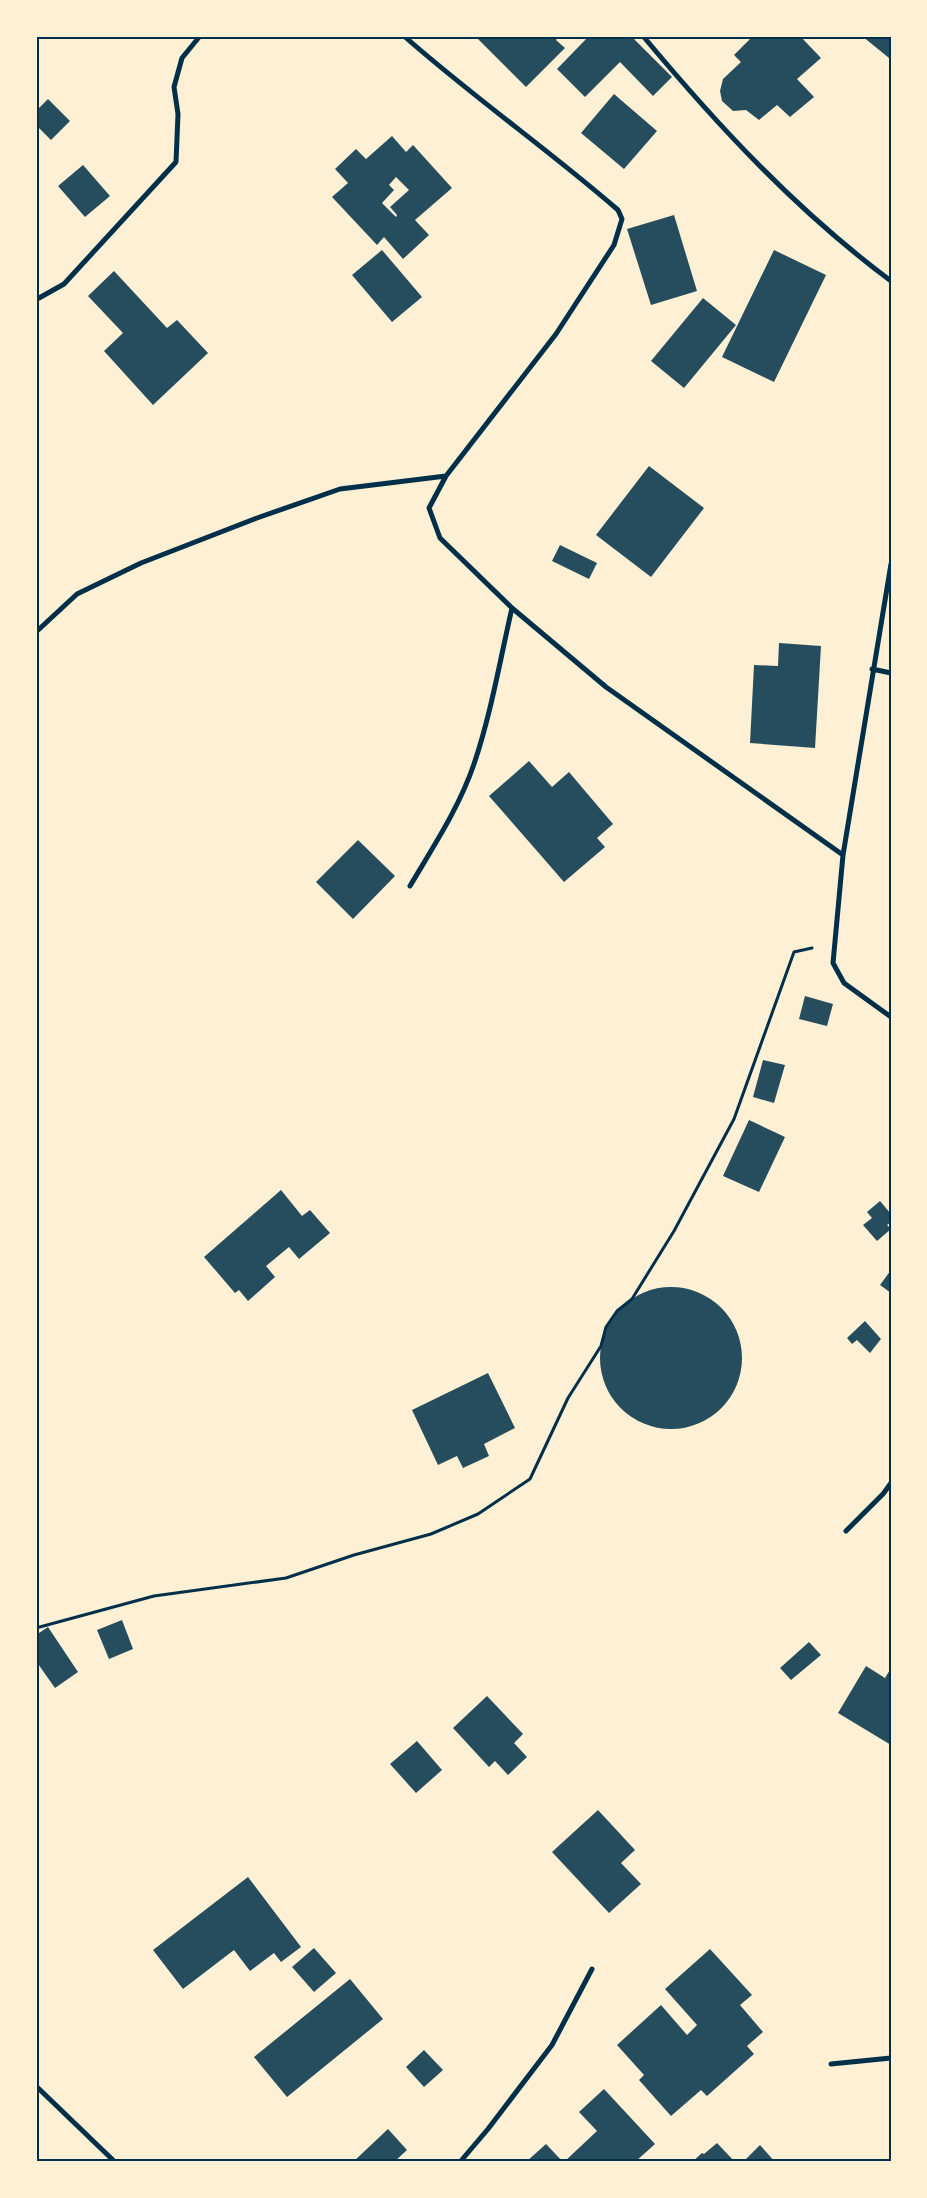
<svg xmlns="http://www.w3.org/2000/svg" width="927" height="2198" font-family="Mulish,sans-serif">
  <style>
    .building { fill: #264d5e; fill-rule: evenodd }
    .lines { fill: none; stroke-linecap: round; stroke-linejoin: round }
    .path { stroke: #003049; stroke-width: 3 }
    .minor { stroke: #003049; stroke-width: 5 }
    .neatline { fill: none; stroke: #003049; stroke-width: 2 }
  </style>
  <rect width="100%" height="100%" fill="#fdf0d5"/>
  <path class="building" d="M 475,36 L 559,36 L 556,40 L 565,48 L 526,87 Z
    M 589,36 L 631,36 L 672,77 L 653,96 L 620,62 L 585,97 L 557,69 Z
    M 753,36 L 759,36 L 762,39 L 765,36 L 800,36 L 821,58 L 797,79 L 814,97 L 790,117 L 777,105 L 759,120 L 746,110 L 733,111 L 722,101 L 720,91 L 723,79 L 741,62 L 734,55 Z
    M 862,36 L 891,36 L 891,56 L 889,58 Z
    M 614,94 L 657,131 L 624,169 L 581,133 Z
    M 48,99 L 70,121 L 51,140 L 36,125 L 36,111 Z
    M 392,136 L 406,152 L 413,145 L 452,188 L 415,220 L 429,235 L 403,259 L 384,237 L 377,245 L 332,197 L 348,183 L 335,169 L 356,149 L 366,159 ZM 396,177 L 409,190 L 390,207 L 397,215 L 396,217 L 382,203 L 394,190 L 389,185 Z
    M 83,165 L 110,196 L 85,217 L 58,186 Z
    M 674,215 L 697,291 L 651,305 L 627,229 Z
    M 382,250 L 422,297 L 392,322 L 352,275 Z
    M 774,250 L 826,275 L 774,382 L 722,357 Z
    M 114,271 L 167,328 L 177,320 L 208,353 L 153,405 L 104,351 L 123,333 L 88,296 Z
    M 703,298 L 736,325 L 684,388 L 651,361 Z
    M 649,466 L 704,508 L 651,577 L 596,535 Z
    M 560,545 L 597,563 L 589,579 L 552,561 Z
    M 779,643 L 821,646 L 815,748 L 750,743 L 754,665 L 778,666 Z
    M 529,761 L 552,787 L 569,772 L 613,824 L 597,838 L 605,847 L 564,882 L 489,796 Z
    M 358,840 L 395,876 L 353,919 L 316,882 Z
    M 805,996 L 833,1004 L 827,1026 L 799,1019 Z
    M 763,1060 L 785,1065 L 774,1103 L 753,1097 Z
    M 749,1120 L 785,1137 L 759,1192 L 723,1176 Z
    M 281,1190 L 302,1216 L 310,1210 L 330,1233 L 299,1259 L 289,1247 L 266,1266 L 275,1277 L 248,1301 L 239,1290 L 235,1293 L 204,1257 Z
    M 880,1201 L 891,1214 L 891,1222 L 887,1225 L 891,1229 L 877,1241 L 863,1225 L 872,1218 L 867,1212 Z
    M 891,1270 L 891,1293 L 880,1285 Z
    M600 1358a71 71 0 1 1 142 0a71 71 0 1 1-142 0Z
    M 865,1321 L 881,1339 L 870,1353 L 857,1340 L 852,1344 L 847,1338 Z
    M 488,1373 L 515,1428 L 484,1444 L 489,1456 L 463,1468 L 457,1456 L 438,1465 L 412,1410 Z
    M 122,1620 L 133,1649 L 109,1659 L 97,1630 Z
    M 48,1627 L 78,1672 L 55,1688 L 36,1661 L 36,1635 Z
    M 809,1642 L 821,1655 L 791,1680 L 780,1668 Z
    M 866,1666 L 885,1678 L 891,1668 L 891,1745 L 838,1713 Z
    M 487,1696 L 523,1734 L 514,1743 L 527,1757 L 508,1775 L 495,1761 L 489,1767 L 453,1728 Z
    M 417,1741 L 442,1770 L 416,1793 L 390,1764 Z
    M 598,1810 L 635,1850 L 621,1863 L 641,1884 L 609,1913 L 552,1852 Z
    M 248,1877 L 301,1947 L 281,1962 L 274,1953 L 250,1971 L 234,1950 L 183,1989 L 153,1950 Z
    M 314,1948 L 336,1973 L 314,1992 L 292,1967 Z
    M 710,1949 L 752,1995 L 740,2005 L 763,2032 L 747,2046 L 754,2054 L 707,2096 L 701,2090 L 671,2116 L 639,2080 L 644,2075 L 617,2045 L 661,2005 L 687,2035 L 697,2025 L 665,1989 Z
    M 350,1979 L 383,2019 L 287,2097 L 254,2057 Z
    M 424,2050 L 443,2070 L 424,2087 L 406,2067 Z
    M 604,2089 L 655,2144 L 635,2162 L 564,2162 L 597,2131 L 579,2112 Z
    M 388,2129 L 407,2150 L 394,2162 L 353,2162 Z
    M 717,2143 L 735,2162 L 692,2162 L 702,2153 L 704,2154 Z
    M 546,2144 L 563,2162 L 526,2162 Z
    M 760,2145 L 775,2162 L 743,2162 Z"/>
  <g class="lines">
    <path class="path" d="M 36,1628 L 154,1596 L 286,1578 L 354,1555 L 431,1534 L 478,1514 L 530,1479 L 568,1398 L 601,1346 L 606,1327 L 617,1311 L 632,1299 L 674,1231 L 734,1119 L 794,952 L 812,948"/>
    <path class="minor" d="M 404,36 C 473,97 549,150 618,210 L 622,219 L 614,245 L 556,334 L 446,476 L 429,508 L 440,538 L 512,608 L 606,687 L 843,855
      M 643,36 C 718,126 797,211 891,281
      M 36,297 L 39,298 L 64,284 L 176,162 L 178,114 L 174,87 L 182,58 L 200,36
      M 891,564 L 843,855 L 833,963 L 844,983 L 891,1017
      M 36,632 L 77,594 L 141,563 L 257,518 L 340,489 L 446,476
      M 872,669 L 891,673
      M 410,886 C 433,847 459,808 474,764 C 491,714 500,660 512,608
      M 846,1531 L 883,1494 L 891,1483
      M 831,2064 L 891,2058
      M 36,2086 L 115,2162
      M 460,2162 L 488,2129 L 552,2045 L 592,1969"/>
  </g>
  <rect width="927" height="2198" fill="none" stroke="#fdf0d5" stroke-width="75"/>
  <rect x="38" y="38" width="852" height="2122" class="neatline"/>
</svg>
